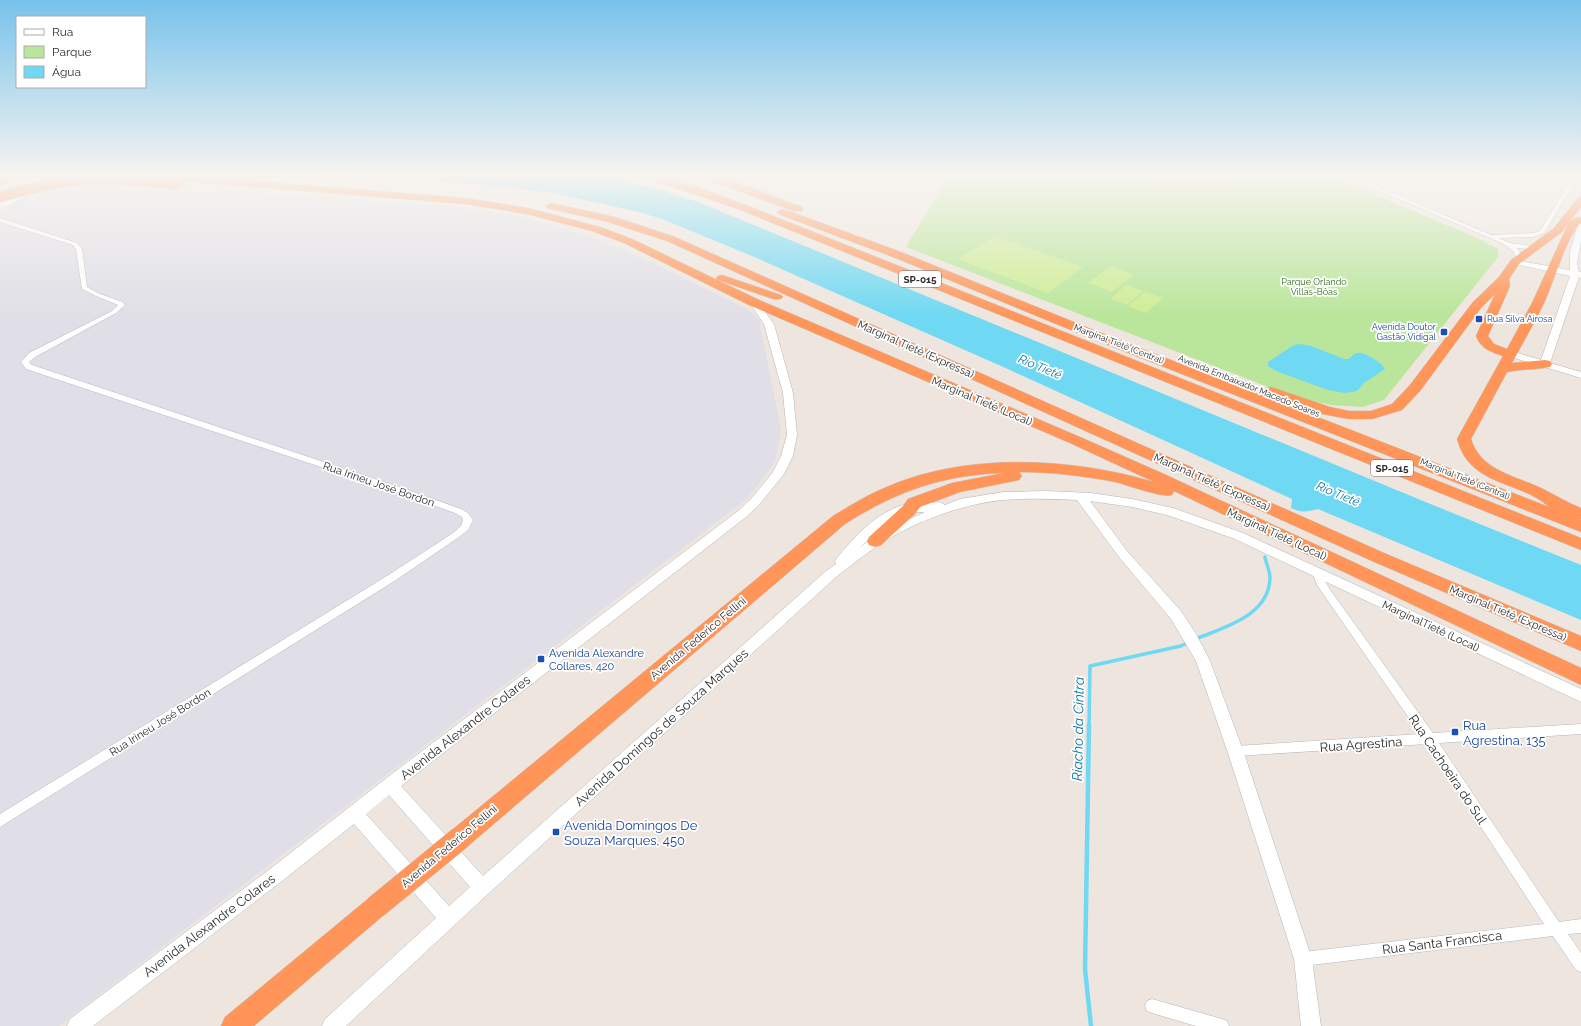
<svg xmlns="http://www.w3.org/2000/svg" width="1581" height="1026" font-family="Raleway,sans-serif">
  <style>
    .industrial { fill: #e0dfe7 }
    .green { fill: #b9e69a }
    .pitch { fill: #ceed95 }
    .water { fill: #6fd8f2 }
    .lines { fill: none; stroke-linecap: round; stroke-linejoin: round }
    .stream-far1 { stroke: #6fd8f2; stroke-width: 3.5 }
    .stream { stroke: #6fd8f2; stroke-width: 4.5 }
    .street-casing { stroke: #b2b6c0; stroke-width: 1 }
    .secondary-casing { stroke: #b2b6c0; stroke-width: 1 }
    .highway-casing { stroke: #c8c8c8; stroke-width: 1 }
    .street { fill: #fff; fill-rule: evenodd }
    .secondary { fill: #fff; fill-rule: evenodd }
    .highway { fill: #ff9558; fill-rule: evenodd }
    .highway-bridge-far1-casing { stroke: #c8c8c8; stroke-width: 11; stroke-linecap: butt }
    .highway-bridge-casing { stroke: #c8c8c8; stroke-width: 24; stroke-linecap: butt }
    .highway-bridge-far1 { stroke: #ff9558; stroke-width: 10 }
    .highway-bridge { stroke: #ff9558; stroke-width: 23 }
    .transit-dot { fill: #1a4fb4; stroke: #fff; stroke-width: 1.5 }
    .labels { text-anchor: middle; stroke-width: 3.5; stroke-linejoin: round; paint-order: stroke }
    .far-park-label { font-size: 9px; fill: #306d19; stroke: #fff }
    .far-transit-label { font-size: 9px; fill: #164399; stroke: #fff; text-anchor: start }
    .far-street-label { font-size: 9px; fill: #2c2c2c; stroke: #fff }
    .shield { fill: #fff; stroke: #6b6b6b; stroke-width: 1 }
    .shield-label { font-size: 10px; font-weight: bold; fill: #2c2c2c }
    .street-label { font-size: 11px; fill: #2c2c2c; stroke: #fff }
    .transit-label { font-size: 11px; fill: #164399; stroke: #fff; text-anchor: start }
    .water-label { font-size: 12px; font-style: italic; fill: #0a78a2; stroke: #fff }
    .near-transit-label { font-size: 13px; fill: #164399; stroke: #fff; text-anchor: start }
    .near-street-label { font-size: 13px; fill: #2c2c2c; stroke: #fff }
    .near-water-label { font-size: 14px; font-style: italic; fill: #0a78a2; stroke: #fff }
  </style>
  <rect width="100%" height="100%" fill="#eee6de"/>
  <path class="industrial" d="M 101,183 L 450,206 L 515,215 L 587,235 L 651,262 L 747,309 L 759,320 L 781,430 L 775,462 L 748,498 L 59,1026 L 0,1026 L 0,211 L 15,201 L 48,190 L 64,186 Z"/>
  <path class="green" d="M 951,173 L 1088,173 L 1149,179 L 1335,178 L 1475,237 L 1498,249 L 1498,257 L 1384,400 L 1363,407 L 1331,405 L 1294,397 L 906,247 Z"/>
  <path class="pitch" d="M 995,236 L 1083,267 L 1048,293 L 958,259 Z
    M 1111,266 L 1134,275 L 1112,292 L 1088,283 Z
    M 1126,285 L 1143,291 L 1127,305 L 1110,299 Z
    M 1145,292 L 1163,298 L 1146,313 L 1128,306 Z"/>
  <path class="water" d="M 329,173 L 587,173 L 660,190 L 698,202 L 1428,503 L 1581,565 L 1581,620 L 1318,509 C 1307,512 1301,513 1291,508 L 1292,499 L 1010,370 L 752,256 L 662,219 L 639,212 L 554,193 L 487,185 Z
    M 1301,344 L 1311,346 L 1344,359 L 1349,359 C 1351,357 1354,353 1357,353 C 1363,351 1383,363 1385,369 L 1364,383 L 1357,391 L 1345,393 L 1328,390 L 1276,371 L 1268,366 L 1268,362 L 1294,345 Z"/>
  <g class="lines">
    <path class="stream-far1" d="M 1196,639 C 1224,627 1269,616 1270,578 C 1270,571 1266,564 1265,557
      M 1089,726 L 1090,666 L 1181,646 L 1189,642"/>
    <path class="stream" d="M 1089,725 L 1085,969 L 1091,1026"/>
    <defs>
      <path id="street" d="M 1338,173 L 1349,175 L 1407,173 L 1355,177 L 1491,235 L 1533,233 L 1540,231 L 1575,173 L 1580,173 L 1544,233 L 1534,237 L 1499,238 L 1510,243 L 1537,247 L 1537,249 L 1535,250 L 1517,248 L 1523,258 L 1520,260 L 1518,259 L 1513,251 L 1502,243 Z
        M 0,218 L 77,243 L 82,249 L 87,287 L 100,294 L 123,302 L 125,305 L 116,313 L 35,357 L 29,362 L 32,365 L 405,489 L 461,509 L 468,513 L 473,520 L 468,530 L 459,537 L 396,580 L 0,827 L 0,814 L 390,574 L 453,533 L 461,526 L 463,520 L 462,517 L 455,513 L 399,493 L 26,369 L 21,362 L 29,353 L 112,311 L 118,305 L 96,296 L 82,289 L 76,249 L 73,245 L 0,222 Z
        M 1317,568 L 1320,570 L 1325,581 L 1331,591 L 1433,733 L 1581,724 L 1581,734 L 1439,743 L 1559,922 L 1581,919 L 1581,933 L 1568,934 L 1581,953 L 1581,972 L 1576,970 L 1553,936 L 1303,966 L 1298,964 L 1296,959 L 1298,954 L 1303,952 L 1544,924 L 1427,744 L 1236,756 L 1232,755 L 1230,751 L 1232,747 L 1236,746 L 1420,734 L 1317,585 L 1312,572 L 1314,570 Z
        M 1152,999 L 1222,1019 L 1227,1021 L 1229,1026 L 1196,1026 L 1152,1013 L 1147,1011 L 1145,1006 L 1147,1001 Z"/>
      <path id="secondary" d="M 27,173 C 33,173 37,173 40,180 C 31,194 15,204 0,208 L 0,203 C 9,199 32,190 32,178 Z
        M 1578,224 L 1581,224 L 1581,241 L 1577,263 L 1579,272 L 1581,272 L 1581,278 L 1579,277 L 1550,363 L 1581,372 L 1581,378 L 1508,356 L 1506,354 L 1511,351 L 1541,360 L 1570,276 L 1515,264 L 1511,262 L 1515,260 L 1570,270 L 1570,252 Z
        M 753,299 L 756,300 L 774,324 L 793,393 L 797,435 L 793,456 L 784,474 L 759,505 L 746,517 L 401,786 L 483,876 L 826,571 L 836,564 L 835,561 L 837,558 C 854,537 876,513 903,505 C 910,503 918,505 925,504 C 932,503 940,500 945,505 L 960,499 L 1004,492 L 1046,491 L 1091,493 L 1132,499 L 1173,508 L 1243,533 L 1581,689 L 1581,702 L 1235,539 L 1167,515 L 1132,507 L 1090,501 L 1127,551 L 1181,611 L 1196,634 L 1210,661 L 1244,753 L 1312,959 L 1321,1026 L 1301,1026 L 1294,959 L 1228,753 L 1196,661 L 1171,619 L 1119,557 L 1077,500 C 1053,499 1028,498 1004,500 C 967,503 922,519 890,538 C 871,549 853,564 836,577 L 488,894 L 346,1026 L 322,1026 L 325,1019 L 436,918 L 354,824 L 282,881 L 93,1026 L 67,1026 L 70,1019 L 270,869 L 384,780 L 738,511 L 751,499 L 773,472 L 781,456 L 787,435 L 783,393 L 764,324 L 749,302 ZM 908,512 L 925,512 L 881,532 L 859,548 L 892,520 ZM 389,795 L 470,887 L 449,906 L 366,814 Z"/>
      <path id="highway" d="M 15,173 L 29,173 L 0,185 L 0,179 Z
        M 60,173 L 152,173 L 465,198 L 528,208 L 600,227 L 632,239 L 757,299 L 1080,437 L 1164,474 L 1581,668 L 1581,685 L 1174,491 L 1172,495 C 1161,498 1128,485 1115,482 C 1084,476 1051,472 1019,472 L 1022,476 L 1019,480 L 960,492 L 920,507 L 915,514 L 881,545 L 875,547 L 869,545 L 867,541 L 869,537 L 903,506 L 908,499 L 952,483 L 1004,473 C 942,475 897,491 845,524 L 468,846 L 460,849 L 452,846 L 449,838 L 452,830 L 833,516 C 851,505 869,494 889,486 C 969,452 1073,458 1154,482 L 1070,443 L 749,305 L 624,243 L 592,231 L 527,214 L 465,204 L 109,175 L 105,178 L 64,176 Z
        M 631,173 C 670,173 709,192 746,205 L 1581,538 L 1581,550 L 738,209 Z
        M 689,173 C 723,173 768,195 802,207 L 803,209 L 802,211 L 794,211 Z
        M 1581,197 L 1581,207 L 1570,221 L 1577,217 L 1581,218 L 1581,222 C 1566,238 1554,282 1544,303 C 1534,324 1522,344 1512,363 L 1545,360 L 1550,361 L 1552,364 L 1550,367 C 1536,370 1521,369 1507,372 L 1471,439 C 1481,472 1518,476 1545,490 C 1557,496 1568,503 1581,508 L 1581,519 L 1579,519 L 1581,520 L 1581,532 L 1083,335 L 893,257 L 778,214 L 777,212 L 782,209 L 786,210 L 901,252 L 1091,329 L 1549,507 C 1519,480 1470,487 1457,439 L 1503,356 C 1491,352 1481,349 1476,336 L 1495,294 L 1481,308 L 1420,391 L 1402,410 L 1372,419 L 1349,419 L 1322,414 L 1266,394 L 1264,391 L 1266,388 L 1271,387 L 1330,407 L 1349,411 L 1371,411 L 1392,404 L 1410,385 L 1473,302 L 1499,277 L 1511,260 L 1554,228 L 1578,198 ZM 1568,224 L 1532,303 L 1507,349 L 1494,344 L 1488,336 L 1510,286 L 1509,279 L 1519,264 L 1562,232 Z
        M 551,203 L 615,217 L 675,237 L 1384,553 L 1581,636 L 1581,651 L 1372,561 L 667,241 L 608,222 L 547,208 L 546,206 Z
        M 722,275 L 781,295 L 783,297 L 781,299 L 773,299 L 718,280 L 716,278 L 718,276 Z
        M 377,894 L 385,898 L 389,906 L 385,914 L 254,1026 L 221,1026 L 225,1017 L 369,898 Z"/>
    </defs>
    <use href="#street" class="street-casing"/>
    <use href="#secondary" class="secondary-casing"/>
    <use href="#highway" class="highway-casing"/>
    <use href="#street" class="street"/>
    <use href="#secondary" class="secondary"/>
    <use href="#highway" class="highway"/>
    <defs>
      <path id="highway-bridge-far1" d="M 0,197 C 30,188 61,180 93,179 C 121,178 150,182 178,184"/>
      <path id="highway-bridge" d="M 377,906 L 460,838"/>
    </defs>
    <use href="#highway-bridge-far1" class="highway-bridge-far1-casing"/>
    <use href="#highway-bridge" class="highway-bridge-casing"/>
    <use href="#highway-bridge-far1" class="highway-bridge-far1"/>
    <use href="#highway-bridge" class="highway-bridge"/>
  </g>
  <linearGradient id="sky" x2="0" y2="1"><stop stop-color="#77c2ec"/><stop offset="0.55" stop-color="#f7f4f0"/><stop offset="1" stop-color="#f7f4f0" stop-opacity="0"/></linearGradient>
  <rect width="1581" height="317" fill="url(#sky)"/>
  <g class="transit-dot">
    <rect x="1475" y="315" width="8" height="8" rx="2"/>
    <rect x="1440" y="328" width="8" height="8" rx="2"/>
    <rect x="537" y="655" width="8" height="8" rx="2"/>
    <rect x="1451" y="728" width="8" height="8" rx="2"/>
    <rect x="552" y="828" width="8" height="8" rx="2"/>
  </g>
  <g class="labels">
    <g class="far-park-label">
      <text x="1314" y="285">Parque Orlando<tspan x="1314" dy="10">Villas-Bôas</tspan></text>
    </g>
    <g class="far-transit-label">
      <text x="1487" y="322">Rua Silva Airosa</text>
      <text x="1436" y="330" text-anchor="end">Avenida Doutor<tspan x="1436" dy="10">Gastão Vidigal</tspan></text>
    </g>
    <g class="far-street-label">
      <text transform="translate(1119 344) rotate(21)" y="3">Marginal Tietê (Central)</text>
      <text transform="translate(1249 386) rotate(22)" y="3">Avenida Embaixador Macedo Soares</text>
      <text transform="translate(1465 479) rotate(22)" y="3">Marginal Tietê (Central)</text>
    </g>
    <g class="shield">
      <rect x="899" y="271" width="42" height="16" rx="3"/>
      <rect x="1371" y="460" width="42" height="16" rx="3"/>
    </g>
    <g class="shield-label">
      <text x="920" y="283">SP-015</text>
      <text x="1392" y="472">SP-015</text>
    </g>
    <g class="street-label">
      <text transform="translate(916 349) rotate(24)" y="4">Marginal Tietê (Expressa)</text>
      <text transform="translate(982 401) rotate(23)" y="4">Marginal Tietê (Local)</text>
      <text transform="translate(1212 482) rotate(24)" y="4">Marginal Tietê (Expressa)</text>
      <text transform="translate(379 484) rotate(19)" y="4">Rua Irineu José Bordon</text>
      <text transform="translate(1277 534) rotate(25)" y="4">Marginal Tietê (Local)</text>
      <text transform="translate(1508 613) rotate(23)" y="4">Marginal Tietê (Expressa)</text>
      <text transform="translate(1431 626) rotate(25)" y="4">MarginalTietê (Local)</text>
      <text transform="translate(698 638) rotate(-40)" y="4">Avenida Federico Fellini</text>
      <text transform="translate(160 722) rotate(-32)" y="4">Rua Irineu José Bordon</text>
      <text transform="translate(449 846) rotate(-40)" y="4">Avenida Federico Fellini</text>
    </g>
    <g class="transit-label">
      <text x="549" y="657">Avenida Alexandre<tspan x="549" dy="13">Collares, 420</tspan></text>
    </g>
    <g class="water-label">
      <text transform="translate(1040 367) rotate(23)" y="4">Rio Tietê</text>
      <text transform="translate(1338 494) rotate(23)" y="4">Rio Tietê</text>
    </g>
    <g class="near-transit-label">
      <text x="1463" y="730">Rua<tspan x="1463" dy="15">Agrestina, 135</tspan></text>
      <text x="564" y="830">Avenida Domingos De<tspan x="564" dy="15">Souza Marques, 450</tspan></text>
    </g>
    <g class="near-street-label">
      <text transform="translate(465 727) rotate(-38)" y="5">Avenida Alexandre Colares</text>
      <text transform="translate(661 727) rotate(-42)" y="5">Avenida Domingos de Souza Marques</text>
      <text transform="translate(1361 744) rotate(-4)" y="5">Rua Agrestina</text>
      <text transform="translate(1448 769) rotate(56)" y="5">Rua Cachoeira do Sul</text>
      <text transform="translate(209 925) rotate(-37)" y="5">Avenida Alexandre Colares</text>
      <text transform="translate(1442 942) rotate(-7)" y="5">Rua Santa Francisca</text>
    </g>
    <g class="near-water-label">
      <text transform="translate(1078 729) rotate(-89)" y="5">Riacho da Cintra</text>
    </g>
  </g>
  <rect x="16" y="16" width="130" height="72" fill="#ffffff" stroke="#ababab"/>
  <rect x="24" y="29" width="20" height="6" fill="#ffffff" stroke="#ababab"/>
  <text x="52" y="36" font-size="12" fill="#2c2c2c">Rua</text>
  <rect x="24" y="46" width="20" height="12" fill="#b9e69a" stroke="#ababab"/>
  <text x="52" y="56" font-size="12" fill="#2c2c2c">Parque</text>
  <rect x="24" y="66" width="20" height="12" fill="#6fd8f2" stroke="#ababab"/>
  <text x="52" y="76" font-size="12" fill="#2c2c2c">Água</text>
</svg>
